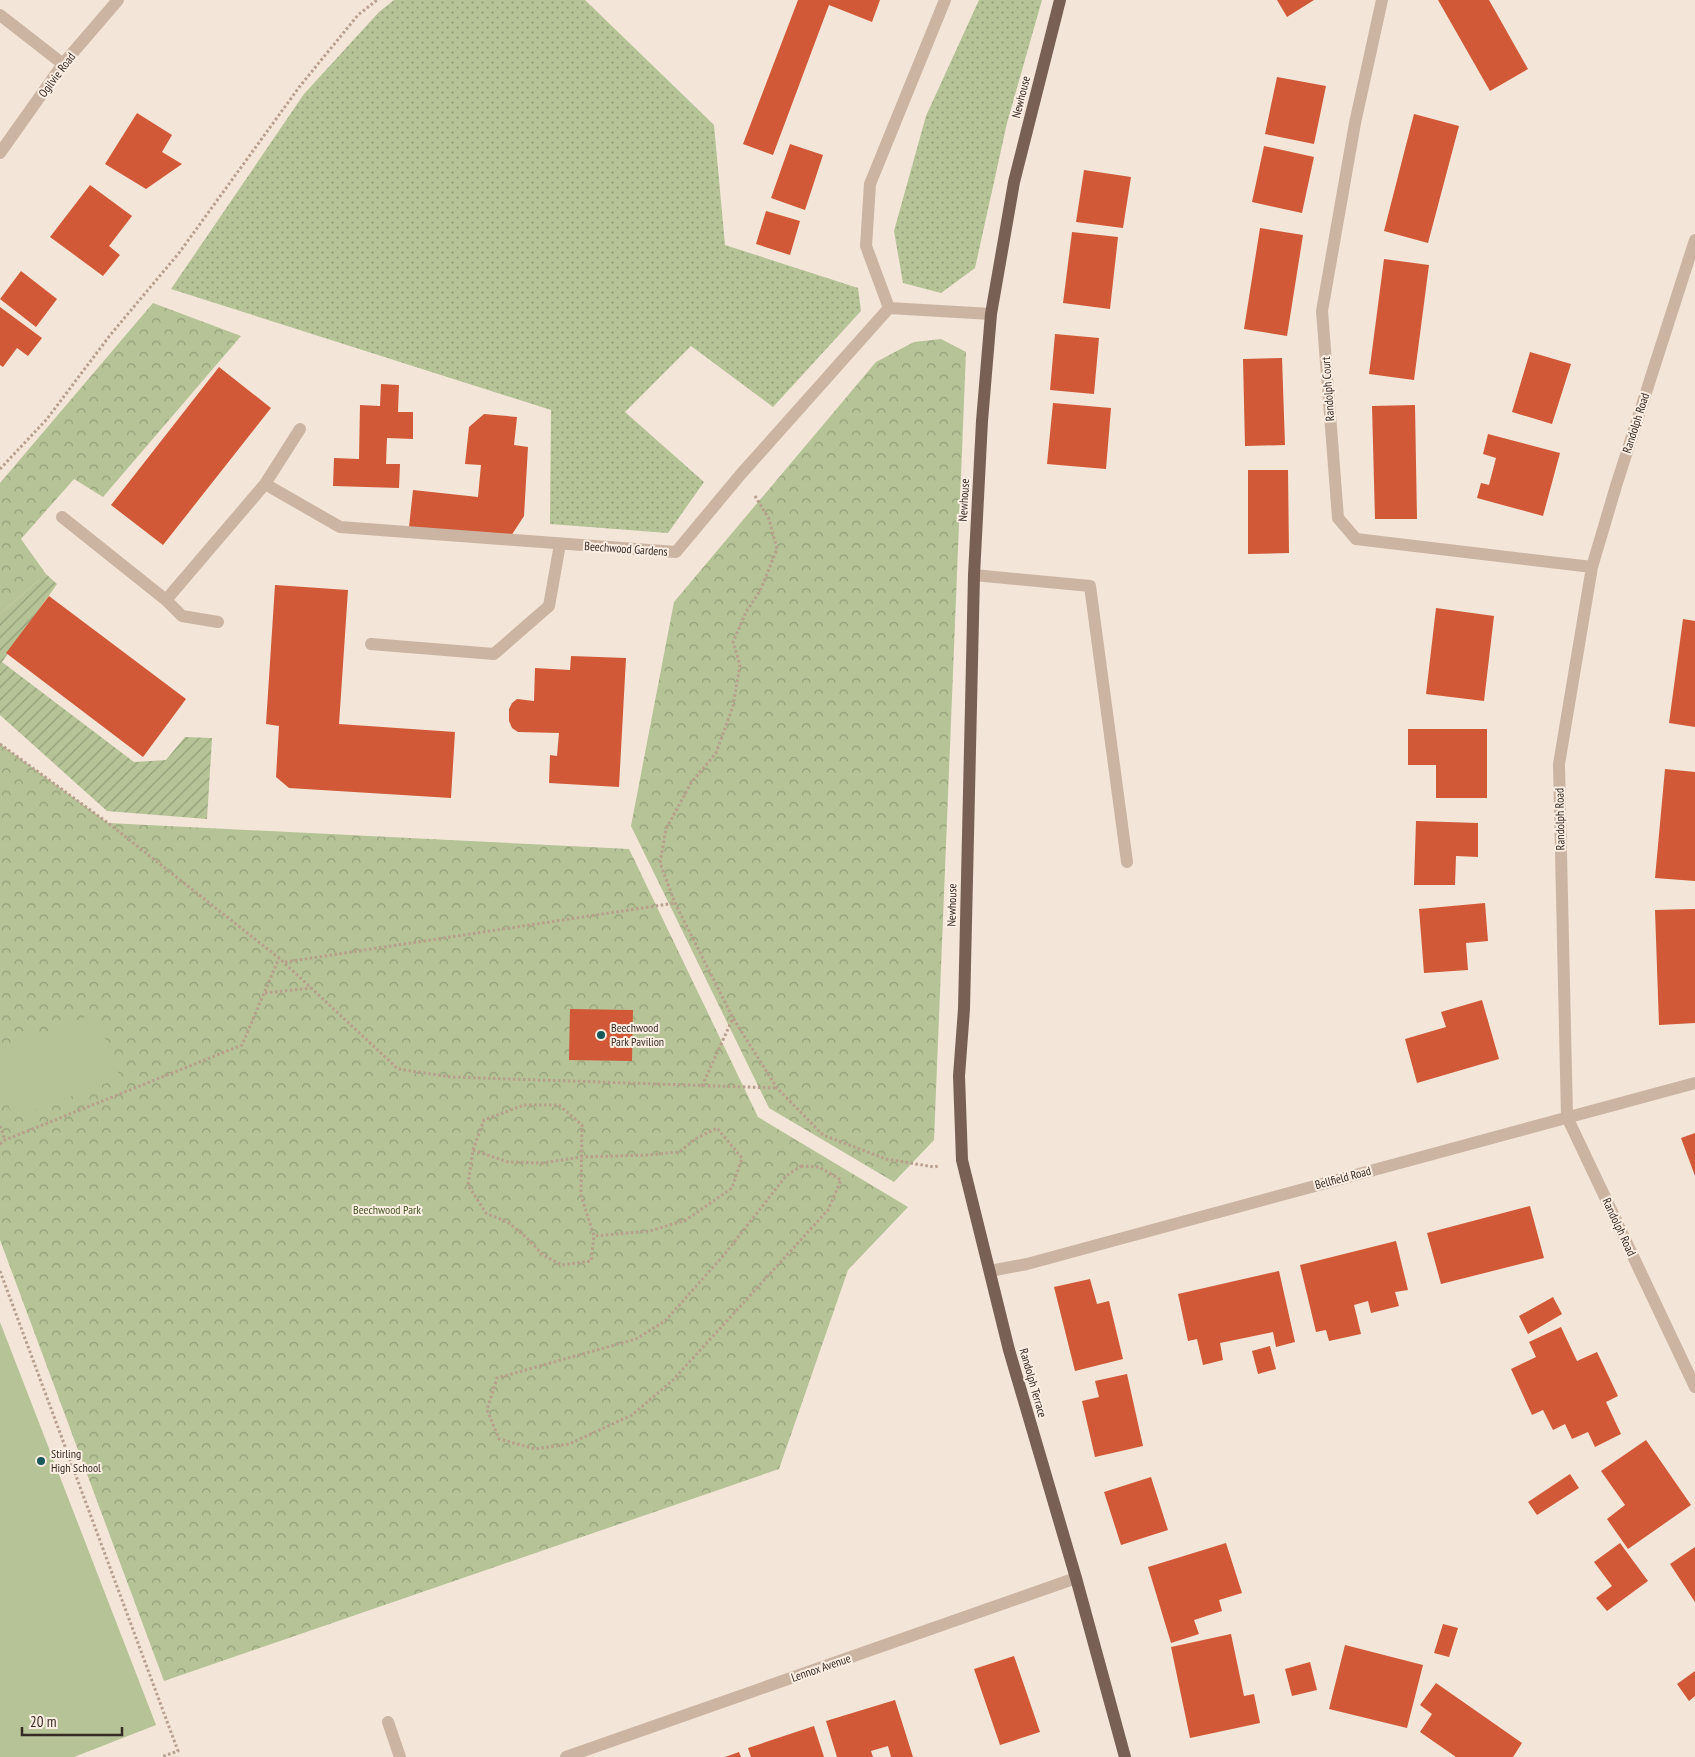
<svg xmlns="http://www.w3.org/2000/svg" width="1695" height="1757" font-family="'PT Sans Narrow',sans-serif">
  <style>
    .grass { fill: url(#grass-dots) }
    .forest { fill: url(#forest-crowns) }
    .garden { fill: url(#garden-furrows) }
    .pitch { fill: #b5c396 }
    .building { fill: #d15937 }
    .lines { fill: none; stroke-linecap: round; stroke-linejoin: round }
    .path { stroke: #b89e8c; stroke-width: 3; stroke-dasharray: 2.5 2.5; stroke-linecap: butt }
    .minor { stroke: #ccb4a2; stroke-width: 12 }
    .major { stroke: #796054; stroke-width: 12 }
    .poi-dot { fill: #17585b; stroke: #fbefe3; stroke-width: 2 }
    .labels { text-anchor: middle; stroke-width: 4; stroke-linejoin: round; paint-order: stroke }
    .street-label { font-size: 12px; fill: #362a25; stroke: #fbefe3 }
    .poi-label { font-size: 12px; fill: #362a25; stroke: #fbefe3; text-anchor: start }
    .park-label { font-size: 12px; fill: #465627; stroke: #fbefe3 }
  </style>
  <defs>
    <pattern id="grass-dots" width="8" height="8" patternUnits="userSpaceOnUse" patternTransform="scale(1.25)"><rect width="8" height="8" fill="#b5c396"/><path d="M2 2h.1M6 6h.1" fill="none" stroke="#949f7a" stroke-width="1.8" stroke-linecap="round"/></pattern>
    <pattern id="forest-crowns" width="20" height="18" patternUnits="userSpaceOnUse" patternTransform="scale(1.25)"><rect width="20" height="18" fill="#b5c396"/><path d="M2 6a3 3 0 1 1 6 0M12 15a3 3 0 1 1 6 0" fill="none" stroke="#949f7a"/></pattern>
    <pattern id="garden-furrows" width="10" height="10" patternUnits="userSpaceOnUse" patternTransform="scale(1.25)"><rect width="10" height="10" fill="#b5c396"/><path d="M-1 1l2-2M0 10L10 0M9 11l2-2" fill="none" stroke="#949f7a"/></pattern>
  </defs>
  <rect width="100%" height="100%" fill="#f3e5d7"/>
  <path class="grass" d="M 394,0 L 585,0 L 714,125 L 725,245 L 858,288 L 861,311 L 773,407 L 691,346 L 625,412 L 704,482 L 668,533 L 550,524 L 551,410 L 171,289 L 304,94 L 379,12 Z
    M 979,0 L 1042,0 L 1007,123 L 975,268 L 941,293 L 903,283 L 894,231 L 926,116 Z"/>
  <path class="forest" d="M 153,303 L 241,336 L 103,497 L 74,479 L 21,539 L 46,574 L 0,614 L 0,483 Z
    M 941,339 L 966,352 L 934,1140 L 894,1182 L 769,1108 L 631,826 L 674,602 L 876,362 L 914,342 Z
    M 0,744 L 108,823 L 629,849 L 758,1117 L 908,1207 L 848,1270 L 779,1469 L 164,1681 L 0,1240 Z"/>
  <path class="garden" d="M 46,574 L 57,584 L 2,662 L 134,762 L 166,760 L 185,737 L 212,738 L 207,819 L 107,811 L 0,715 L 0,614 Z"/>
  <path class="pitch" d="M 96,1013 L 120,1078 L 13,1118 L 0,1082 L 0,1049 Z
    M 0,1322 L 156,1725 L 74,1757 L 0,1757 Z"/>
  <path class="building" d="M 798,0 L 880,0 L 872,22 L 829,5 L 773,155 L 743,144 Z
    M 1277,0 L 1314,0 L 1287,17 Z
    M 1438,0 L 1489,0 L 1528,69 L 1490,91 Z
    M 1277,77 L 1326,86 L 1314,144 L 1265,134 Z
    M 137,113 L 172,135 L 162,152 L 182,164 L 146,189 L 105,164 Z
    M 1414,114 L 1459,126 L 1428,243 L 1384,231 Z
    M 790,144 L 823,155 L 805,210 L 771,198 Z
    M 1264,146 L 1314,157 L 1302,213 L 1252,202 Z
    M 1084,170 L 1131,177 L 1123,228 L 1076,222 Z
    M 90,185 L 132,216 L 109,246 L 120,255 L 103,276 L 50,237 Z
    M 766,211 L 800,221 L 790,255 L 756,244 Z
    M 1260,228 L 1303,235 L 1287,336 L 1244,329 Z
    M 1072,232 L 1118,237 L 1110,309 L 1063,303 Z
    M 1384,259 L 1429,265 L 1414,380 L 1369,374 Z
    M 21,271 L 57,299 L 36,327 L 0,299 Z
    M 0,307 L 42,338 L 28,356 L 17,348 L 3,367 L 0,365 Z
    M 1055,334 L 1099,338 L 1094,394 L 1050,390 Z
    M 1530,352 L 1571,364 L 1552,424 L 1512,412 Z
    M 1282,358 L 1285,445 L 1245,446 L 1243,359 Z
    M 219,367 L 271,408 L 163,545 L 111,505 Z
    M 381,384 L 399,385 L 398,412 L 413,412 L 413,439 L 387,438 L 386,464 L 400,464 L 399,488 L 333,486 L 334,458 L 359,459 L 360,405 L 380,406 Z
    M 1053,403 L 1111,408 L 1106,469 L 1047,464 Z
    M 1415,405 L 1417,519 L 1375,519 L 1372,406 Z
    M 484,414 L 517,417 L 514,445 L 528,447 L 524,516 L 511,536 L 409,527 L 413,490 L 478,497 L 481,465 L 465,464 L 469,427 Z
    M 1488,434 L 1560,453 L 1543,516 L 1477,498 L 1481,483 L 1489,485 L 1496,458 L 1483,454 Z
    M 1248,470 L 1288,470 L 1289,553 L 1248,554 Z
    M 275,585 L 348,590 L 339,724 L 455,732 L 451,798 L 289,788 L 276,777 L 279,726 L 266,724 Z
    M 49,596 L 186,699 L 143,757 L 6,653 Z
    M 1436,608 L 1494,616 L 1484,701 L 1426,694 Z
    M 1683,619 L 1695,621 L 1695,727 L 1669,723 Z
    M 571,656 L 626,658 L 619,787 L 549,783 L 550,755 L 557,756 L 559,733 L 518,732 L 512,728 L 509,721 L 509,709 L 512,703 L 517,699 L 534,701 L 535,668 L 570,670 Z
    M 1408,729 L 1487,729 L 1487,798 L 1436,798 L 1436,765 L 1408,765 Z
    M 1665,769 L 1695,772 L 1695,881 L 1655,878 Z
    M 1416,821 L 1478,823 L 1478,857 L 1456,856 L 1455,885 L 1414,885 Z
    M 1485,903 L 1488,941 L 1466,943 L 1468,970 L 1424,973 L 1419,909 Z
    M 1695,909 L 1695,1023 L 1659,1025 L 1655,910 Z
    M 1482,1000 L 1499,1059 L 1417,1083 L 1405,1039 L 1446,1027 L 1441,1012 Z
    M 570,1009 L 633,1010 L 632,1061 L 569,1060 Z
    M 1695,1133 L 1695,1176 L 1681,1138 Z
    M 1530,1206 L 1544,1258 L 1441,1284 L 1427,1233 Z
    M 1396,1241 L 1408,1290 L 1395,1292 L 1399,1306 L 1371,1313 L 1368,1301 L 1354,1305 L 1361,1334 L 1329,1341 L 1326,1330 L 1316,1332 L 1300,1265 Z
    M 1279,1271 L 1295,1342 L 1276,1347 L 1273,1332 L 1220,1343 L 1223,1360 L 1203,1365 L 1197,1339 L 1188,1341 L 1178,1294 Z
    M 1090,1279 L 1097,1304 L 1109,1301 L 1123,1359 L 1075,1371 L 1054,1287 Z
    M 1553,1297 L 1562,1314 L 1528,1334 L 1519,1316 Z
    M 1561,1327 L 1577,1361 L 1597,1352 L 1618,1396 L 1606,1402 L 1621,1434 L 1595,1447 L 1588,1432 L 1572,1439 L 1565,1424 L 1553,1430 L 1543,1410 L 1532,1415 L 1511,1369 L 1536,1357 L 1529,1342 Z
    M 1270,1346 L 1276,1369 L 1258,1374 L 1252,1351 Z
    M 1127,1374 L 1143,1446 L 1095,1457 L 1082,1401 L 1099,1397 L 1095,1381 Z
    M 1646,1440 L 1691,1505 L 1628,1549 L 1607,1519 L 1625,1505 L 1601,1471 Z
    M 1570,1474 L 1579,1488 L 1537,1515 L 1528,1502 Z
    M 1151,1477 L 1168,1530 L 1121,1545 L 1104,1492 Z
    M 1226,1543 L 1242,1593 L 1219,1600 L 1222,1611 L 1194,1620 L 1199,1634 L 1171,1643 L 1148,1567 Z
    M 1620,1543 L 1648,1581 L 1607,1611 L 1596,1598 L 1612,1586 L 1594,1562 Z
    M 1695,1547 L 1695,1602 L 1670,1564 Z
    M 1443,1624 L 1458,1628 L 1449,1657 L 1434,1653 Z
    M 1231,1634 L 1244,1696 L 1254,1694 L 1260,1723 L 1190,1738 L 1171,1647 Z
    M 1345,1645 L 1423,1665 L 1407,1728 L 1329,1709 Z
    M 1014,1656 L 1040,1732 L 1000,1745 L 974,1669 Z
    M 1310,1662 L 1317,1690 L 1292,1696 L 1285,1669 Z
    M 1695,1671 L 1695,1696 L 1689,1701 L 1677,1684 Z
    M 1436,1683 L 1522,1743 L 1513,1757 L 1456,1757 L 1420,1732 L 1432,1714 L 1420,1705 Z
    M 895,1700 L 913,1757 L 891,1757 L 888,1746 L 871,1751 L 873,1757 L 837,1757 L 826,1721 Z
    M 814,1726 L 824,1757 L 751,1757 L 748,1748 Z
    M 739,1752 L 741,1757 L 725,1757 Z"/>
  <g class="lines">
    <path class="path" d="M 0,469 L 47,419 L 111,334 L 179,253 L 300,86 L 358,15 L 377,0
      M 755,496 L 769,519 L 777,549 L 760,591 L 746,612 L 733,642 L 740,665 L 733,706 L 716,753 L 691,783 L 666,829 L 660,863 L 675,903 L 733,1018 L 777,1088 L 823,1135 L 886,1159 L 934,1167 L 939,1166
      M 0,744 L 108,823 L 279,958 L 398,1069 L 451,1077 L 777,1088
      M 285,962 L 675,903
      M 265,993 L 311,988
      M 702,1086 L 733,1018
      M 524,1105 L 559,1105 L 582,1125 L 581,1195 L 594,1236 L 591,1261 L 562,1265 L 543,1255 L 527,1238 L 509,1223 L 486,1213 L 468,1185 L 473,1150 L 484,1120 Z
      M 0,1126 L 5,1140
      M 0,1144 L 5,1140 L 242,1045 L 279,958
      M 473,1150 L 508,1162 L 543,1163 L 581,1157 L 649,1155 L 679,1152 L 697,1138 L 717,1128 L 742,1158 L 732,1188 L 686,1220 L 650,1231 L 594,1236
      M 801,1166 L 819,1167 L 841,1180 L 828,1210 L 673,1380 L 632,1415 L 569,1444 L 535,1449 L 499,1439 L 487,1410 L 497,1378 L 636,1339 L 665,1321 L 724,1255 L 786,1176 Z
      M 0,1271 L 178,1751 L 161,1757"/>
    <path class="minor" d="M 1382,0 L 1355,123 L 1322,311 L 1338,518 L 1356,539 L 1592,567
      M 0,15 L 63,64
      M 0,153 L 63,64 L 118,0
      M 1695,240 L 1616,486 L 1592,567 L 1559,764 L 1567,1117 L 1695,1387
      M 889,308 L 866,246 L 870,184 L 945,0
      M 889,308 L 991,314
      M 265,484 L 340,527 L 676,552 L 741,474 L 889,308
      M 62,517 L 166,600 L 265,484 L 300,429
      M 974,575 L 1090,586 L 1127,862
      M 166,600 L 182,616 L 218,622
      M 371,644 L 494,654 L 549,606 L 560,544
      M 990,1271 L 1027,1264 L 1695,1083
      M 388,1722 L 400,1757
      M 566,1757 L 1076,1578"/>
    <path class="major" d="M 1060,0 L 1014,182 L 991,314 L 982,421 L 974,575 L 964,1009 L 959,1076 L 962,1160 L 1009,1350 L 1076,1578 L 1125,1757"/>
  </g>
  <g class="poi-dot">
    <circle cx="601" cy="1035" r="5"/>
    <circle cx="41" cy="1461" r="5"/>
  </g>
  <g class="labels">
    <g class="street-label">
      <text transform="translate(57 75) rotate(-53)" y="4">Ogilvie Road</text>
      <text transform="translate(1021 97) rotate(-76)" y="4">Newhouse</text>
      <text transform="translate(1328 389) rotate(-94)" y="4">Randolph Court</text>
      <text transform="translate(1636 423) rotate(-72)" y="4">Randolph Road</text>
      <text transform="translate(964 500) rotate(-87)" y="4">Newhouse</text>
      <text transform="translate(626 549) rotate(4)" y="4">Beechwood Gardens</text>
      <text transform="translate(1560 819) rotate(-91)" y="4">Randolph Road</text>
      <text transform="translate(952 905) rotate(-89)" y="4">Newhouse</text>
      <text transform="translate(1343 1178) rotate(-15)" y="4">Bellfield Road</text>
      <text transform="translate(1619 1227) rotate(65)" y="4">Randolph Road</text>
      <text transform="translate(1033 1383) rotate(74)" y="4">Randolph Terrace</text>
      <text transform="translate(821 1668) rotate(-19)" y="4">Lennox Avenue</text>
    </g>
    <g class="poi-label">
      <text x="611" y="1032">Beechwood<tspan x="611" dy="14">Park Pavilion</tspan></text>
      <text x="51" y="1458">Stirling<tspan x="51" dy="14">High School</tspan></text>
    </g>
    <g class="park-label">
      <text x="387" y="1214">Beechwood Park</text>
    </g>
  </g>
  <path d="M22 1727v8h100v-8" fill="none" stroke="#362a25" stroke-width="2.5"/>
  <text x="30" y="1727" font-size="15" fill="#362a25" stroke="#fbefe3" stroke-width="4" paint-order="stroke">20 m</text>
</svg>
